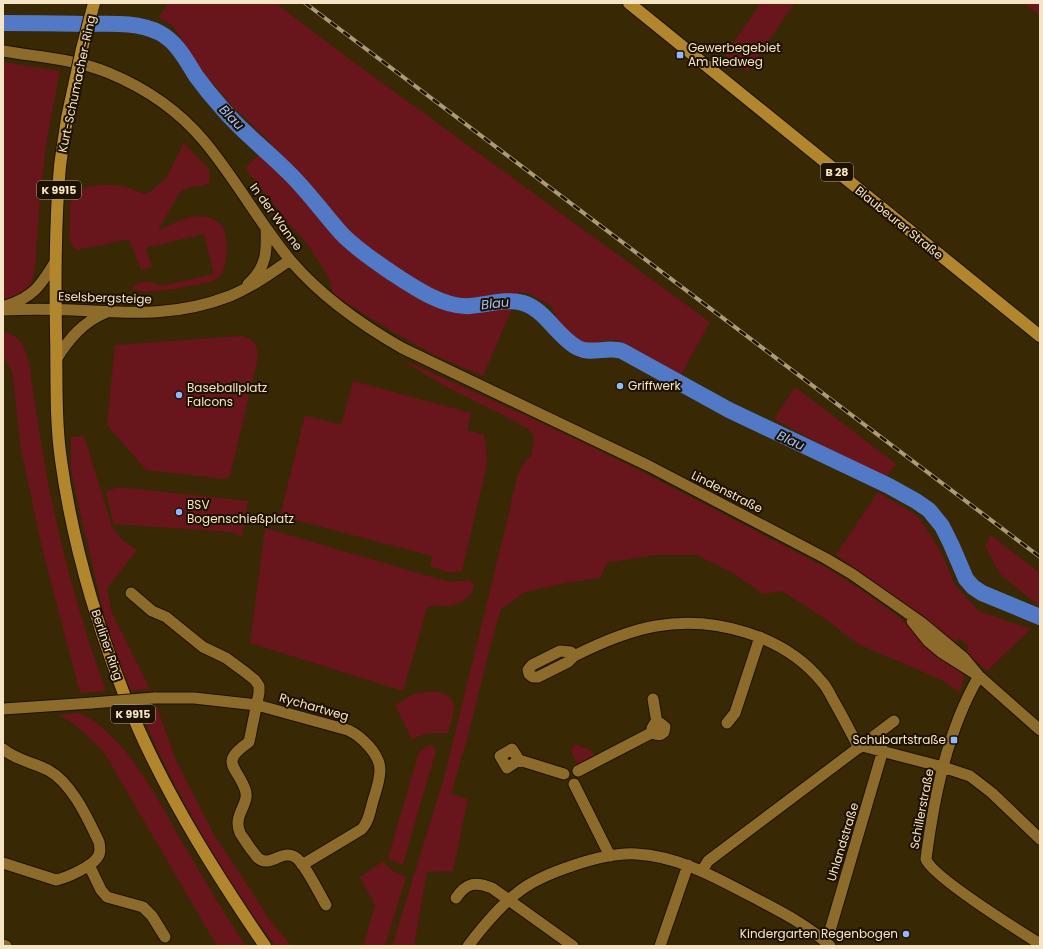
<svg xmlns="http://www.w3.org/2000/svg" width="1043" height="949" font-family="Poppins,sans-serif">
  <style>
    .green { fill: #69151c }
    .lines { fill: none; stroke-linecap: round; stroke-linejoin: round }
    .river { stroke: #5179c5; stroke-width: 16 }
    .minor-casing { stroke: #1c1201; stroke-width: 13 }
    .major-casing { stroke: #1c1201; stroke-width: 14 }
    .minor { stroke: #8d6c2b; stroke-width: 11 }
    .major { stroke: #b2862d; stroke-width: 12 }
    .rail-casing { stroke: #ac9b79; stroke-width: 4 }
    .rail { stroke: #1d1100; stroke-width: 2.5; stroke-dasharray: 8; stroke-linecap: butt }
    .minor-bridge-casing { stroke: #1c1201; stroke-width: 13; stroke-linecap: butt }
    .major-bridge-casing { stroke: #1c1201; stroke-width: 14; stroke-linecap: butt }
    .minor-bridge { stroke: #8d6c2b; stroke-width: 11 }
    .major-bridge { stroke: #b2862d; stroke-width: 12 }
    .poi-dot { fill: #91b8fd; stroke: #1d1100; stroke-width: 1.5 }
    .labels { text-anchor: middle; stroke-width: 4; stroke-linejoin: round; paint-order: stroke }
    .shield { fill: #1d1100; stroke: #b5a58a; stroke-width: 1 }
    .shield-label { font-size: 11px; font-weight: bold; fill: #f6e5c5 }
    .poi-label { font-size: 12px; fill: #f6e5c5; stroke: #1d1100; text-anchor: start }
    .street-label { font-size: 12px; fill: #f6e5c5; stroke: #1d1100 }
    .water-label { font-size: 13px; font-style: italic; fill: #9fc1fe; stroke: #1d1100 }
  </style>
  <rect width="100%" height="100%" fill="#382804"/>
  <path class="green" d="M 168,3 L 276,3 L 333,47 L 710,322 L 681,375 L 618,340 L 601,341 L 591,344 L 582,342 L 568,333 L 560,324 L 551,306 L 530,294 L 519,292 L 483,376 L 434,355 L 395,333 L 333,295 L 330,280 L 319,262 L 306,242 L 289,224 L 245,168 L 271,143 L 236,110 L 201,70 L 173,26 L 159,17 Z
    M 761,3 L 795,3 L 747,72 L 725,55 Z
    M 1024,3 L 1040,3 L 1040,16 Z
    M 3,62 L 60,71 L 47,139 L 40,197 L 35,269 L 30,287 L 21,296 L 3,302 Z
    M 184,143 L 209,169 L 210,177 L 209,183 C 198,190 190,181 178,195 L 158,231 C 173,224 188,213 207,217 C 212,218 219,221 222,226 C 229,236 228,267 220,276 C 217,279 214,281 210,282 L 175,289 L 145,292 L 133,290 L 133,287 L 135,285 L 143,282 L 150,282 L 161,286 L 214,274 L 204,234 L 146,248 L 152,267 L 141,270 L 129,239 L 76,250 C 68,242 69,235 70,224 C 70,216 68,203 73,197 C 82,182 113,184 128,188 C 135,189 142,195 149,193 L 166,178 Z
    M 3,331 C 23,339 23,343 29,363 C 35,401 40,439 47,477 C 61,550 81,622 106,691 L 80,693 L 41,544 L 21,449 L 12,371 L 3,356 Z
    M 241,336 C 253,338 258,345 258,357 L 230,476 L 225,479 L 146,470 L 107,425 L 115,345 Z
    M 404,360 L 542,423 L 633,467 L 829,569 L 862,590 L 899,617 L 912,629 L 926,648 L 961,671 L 964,677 L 960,692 L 942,680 L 858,644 L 824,618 L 782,591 L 763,594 L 733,573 L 697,555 L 654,555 L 607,563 L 600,578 L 566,583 L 525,592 L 501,609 L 488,655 L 466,743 L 451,794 L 468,799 L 453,871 L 427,872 L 414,946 L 392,946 L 444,778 L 509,513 L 513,493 L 514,493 C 515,482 521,461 531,457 L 534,438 L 530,430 L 503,415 L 445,386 L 408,364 Z
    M 353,381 L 471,413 L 467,430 L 484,435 L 487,458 L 486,469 L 462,571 L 450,573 L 430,566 L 432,556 L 280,516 L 305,415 L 341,425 Z
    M 795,387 L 896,464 L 884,479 L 774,419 Z
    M 84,436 L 112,526 L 121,539 L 137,550 L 107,588 L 112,613 L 150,689 L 131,691 L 116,654 L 105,619 L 78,503 L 71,469 L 71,437 Z
    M 118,487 L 248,501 L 242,537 L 232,532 L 114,524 L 106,492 Z
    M 878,492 L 918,516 L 940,550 L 955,585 L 979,611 L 1031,629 L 987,671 L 966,652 L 969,647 L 959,638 L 955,643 L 857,570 L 836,555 Z
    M 265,528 L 442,580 L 451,582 L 468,580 L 474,584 C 474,597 458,606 446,606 C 439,606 434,605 427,608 L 403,691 L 250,643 Z
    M 991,535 L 1040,573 L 1040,607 L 1000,574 L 985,546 Z
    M 433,691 C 460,695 455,710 449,730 L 447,733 L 428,733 L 412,739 L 395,705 L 411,695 Z
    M 157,707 L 175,758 L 213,833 L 272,923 L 292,946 L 276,946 C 258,924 243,900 227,876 C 193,822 164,767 139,708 Z
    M 80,713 C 128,737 156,797 182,842 C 203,877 223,912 246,946 L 217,946 L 105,754 C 91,739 78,725 60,715 Z
    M 574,744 L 591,750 L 596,759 L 584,766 L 577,763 L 571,751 Z
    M 432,745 L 434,747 L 436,751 L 403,864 L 392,861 L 388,858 L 419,752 L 426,746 Z
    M 383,861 C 390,870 396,873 406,877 L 385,946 L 361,946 L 364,944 L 375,905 L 360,877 Z"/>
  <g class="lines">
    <path class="river" d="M 3,23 C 29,23 56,23 82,24 C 107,24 137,21 160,33 C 177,42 186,60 196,76 C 204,87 213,98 222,108 C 241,131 266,150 287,171 C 307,190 323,213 341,233 C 356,249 375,261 392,273 C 413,287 444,308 470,306 C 487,305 507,298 523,303 C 546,310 557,337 578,348 C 592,355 607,346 622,351 L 729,410 L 889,486 L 916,501 L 929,510 L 942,526 L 951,544 L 966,579 L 973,587 L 982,593 L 1040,617"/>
    <defs>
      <path id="minor" d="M 3,51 C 38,57 76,59 109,73 C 145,88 179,111 204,141 C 236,179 259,223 291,261 C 322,297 360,324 402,348 L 649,466 L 825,558 L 852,574 L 922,623 L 964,658 L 979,676
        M 248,284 C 267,267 267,251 266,228
        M 5,306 C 33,298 41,285 55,262
        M 3,310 C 26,309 50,309 73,310 C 130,313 176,317 230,296 C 252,287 271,273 290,260
        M 57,358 C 69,339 83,322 105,313
        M 131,593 L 152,611 L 166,617 L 203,647 L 226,658 L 245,672 L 255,680 L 259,686 L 259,693 L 249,742 C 219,763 236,765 245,789 C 251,804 232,814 240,833 C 243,838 247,843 250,848 C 253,851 255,855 258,858 C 270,868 282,849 295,857 C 304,862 320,895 326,905
        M 912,621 L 928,641 L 941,652 L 979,676 L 1040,730
        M 560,651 L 571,652 L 574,656 L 568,662 L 538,677 L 533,677 L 529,674 L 528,670 L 532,665 Z
        M 574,656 C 600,643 627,631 656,626 C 714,616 784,635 822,682 C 828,688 831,697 836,705 C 844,719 851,733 859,748
        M 979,676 C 947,731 934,797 926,859 C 931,876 1021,932 1040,944
        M 154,698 L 194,698 L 257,705 L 348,730 C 361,736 380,754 380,770 C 380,780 376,791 373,801 C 370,811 369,821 362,829 L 302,865
        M 653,699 L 657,723
        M 3,709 L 92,703
        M 727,723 L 735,713 L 760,637
        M 862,746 L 943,767 L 970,776 L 992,793 L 1040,839
        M 3,749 C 16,760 34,763 48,770 C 72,783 88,819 99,842 C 100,848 101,853 97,858 C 91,867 66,878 56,880 L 3,863
        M 519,760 L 507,768 L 500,756 L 512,749 L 519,760 L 564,774
        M 578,771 L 653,732 C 656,735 660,736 664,732 L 665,727 L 660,723 L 655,723 L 652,728 L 653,732
        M 574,784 L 610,856
        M 89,865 L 101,890 L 107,897 L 143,907 L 152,916 L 165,937
        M 702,871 L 708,861 L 894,721
        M 456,898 C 466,883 475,881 492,888 L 573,946
        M 824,940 L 829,934 L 883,750
        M 3,945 L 6,946
        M 468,946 C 481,929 500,906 517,893 C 541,873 605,852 636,854 C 677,856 713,876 749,895 C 777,910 807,924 830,946
        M 660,946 L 688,865"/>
      <path id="major" d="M 629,3 L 1040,336
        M 67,118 C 65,134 62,150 60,166 C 55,221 55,277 56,333 C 57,375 55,418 61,460 C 73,549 103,648 139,730 C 173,806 218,877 265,946"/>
    </defs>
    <use href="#minor" class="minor-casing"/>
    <use href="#major" class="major-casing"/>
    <use href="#minor" class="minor"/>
    <use href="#major" class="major"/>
    <defs>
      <path id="rail" d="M 305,3 L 1040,557"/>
    </defs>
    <use href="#rail" class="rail-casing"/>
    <use href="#rail" class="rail"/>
    <defs>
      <path id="minor-bridge" d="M 92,703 L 154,698"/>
      <path id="major-bridge" d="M 67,118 L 82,49 L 94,3"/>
    </defs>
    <use href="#minor-bridge" class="minor-bridge-casing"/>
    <use href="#major-bridge" class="major-bridge-casing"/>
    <use href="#minor-bridge" class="minor-bridge"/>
    <use href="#major-bridge" class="major-bridge"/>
  </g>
  <g class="poi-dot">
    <rect x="676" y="51" width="8" height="8" rx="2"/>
    <circle cx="620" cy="386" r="4"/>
    <circle cx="179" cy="395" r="4"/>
    <circle cx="179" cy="512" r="4"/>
    <rect x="950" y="736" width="8" height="8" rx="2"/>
    <circle cx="906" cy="934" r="4"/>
  </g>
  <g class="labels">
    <g class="shield">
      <rect x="821" y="163" width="32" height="18" rx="3"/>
      <rect x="37" y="181" width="44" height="18" rx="3"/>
      <rect x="111" y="705" width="44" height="18" rx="3"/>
    </g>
    <g class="shield-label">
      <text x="837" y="176">B 28</text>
      <text x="59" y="194">K 9915</text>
      <text x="133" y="718">K 9915</text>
    </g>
    <g class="poi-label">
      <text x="688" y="52">Gewerbegebiet<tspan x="688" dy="14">Am Riedweg</tspan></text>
      <text x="628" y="390">Griffwerk</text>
      <text x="187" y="392">Baseballplatz<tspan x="187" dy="14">Falcons</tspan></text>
      <text x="187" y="509">BSV<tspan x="187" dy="14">Bogenschießplatz</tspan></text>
      <text x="946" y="744" text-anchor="end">Schubartstraße</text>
      <text x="898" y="938" text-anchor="end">Kindergarten Regenbogen</text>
    </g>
    <g class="street-label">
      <text transform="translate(77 84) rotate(-78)" y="4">Kurt-Schumacher-Ring</text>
      <text transform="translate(276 217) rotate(54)" y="4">In der Wanne</text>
      <text transform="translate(899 223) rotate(39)" y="4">Blaubeurer Straße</text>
      <text transform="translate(105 298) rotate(2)" y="4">Eselsbergsteige</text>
      <text transform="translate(727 492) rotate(27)" y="4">Lindenstraße</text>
      <text transform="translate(107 645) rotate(71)" y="4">Berliner Ring</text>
      <text transform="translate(314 707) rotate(16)" y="4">Rychartweg</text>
      <text transform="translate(922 809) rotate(-79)" y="4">Schillerstraße</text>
      <text transform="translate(843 842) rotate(-73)" y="4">Uhlandstraße</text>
    </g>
    <g class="water-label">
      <text transform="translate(232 117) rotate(46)" y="5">Blau</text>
      <text transform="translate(495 303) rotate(-6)" y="5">Blau</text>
      <text transform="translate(791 440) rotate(25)" y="5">Blau</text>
    </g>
  </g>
  <rect width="1043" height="949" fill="none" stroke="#f6e5c5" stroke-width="8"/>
</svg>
